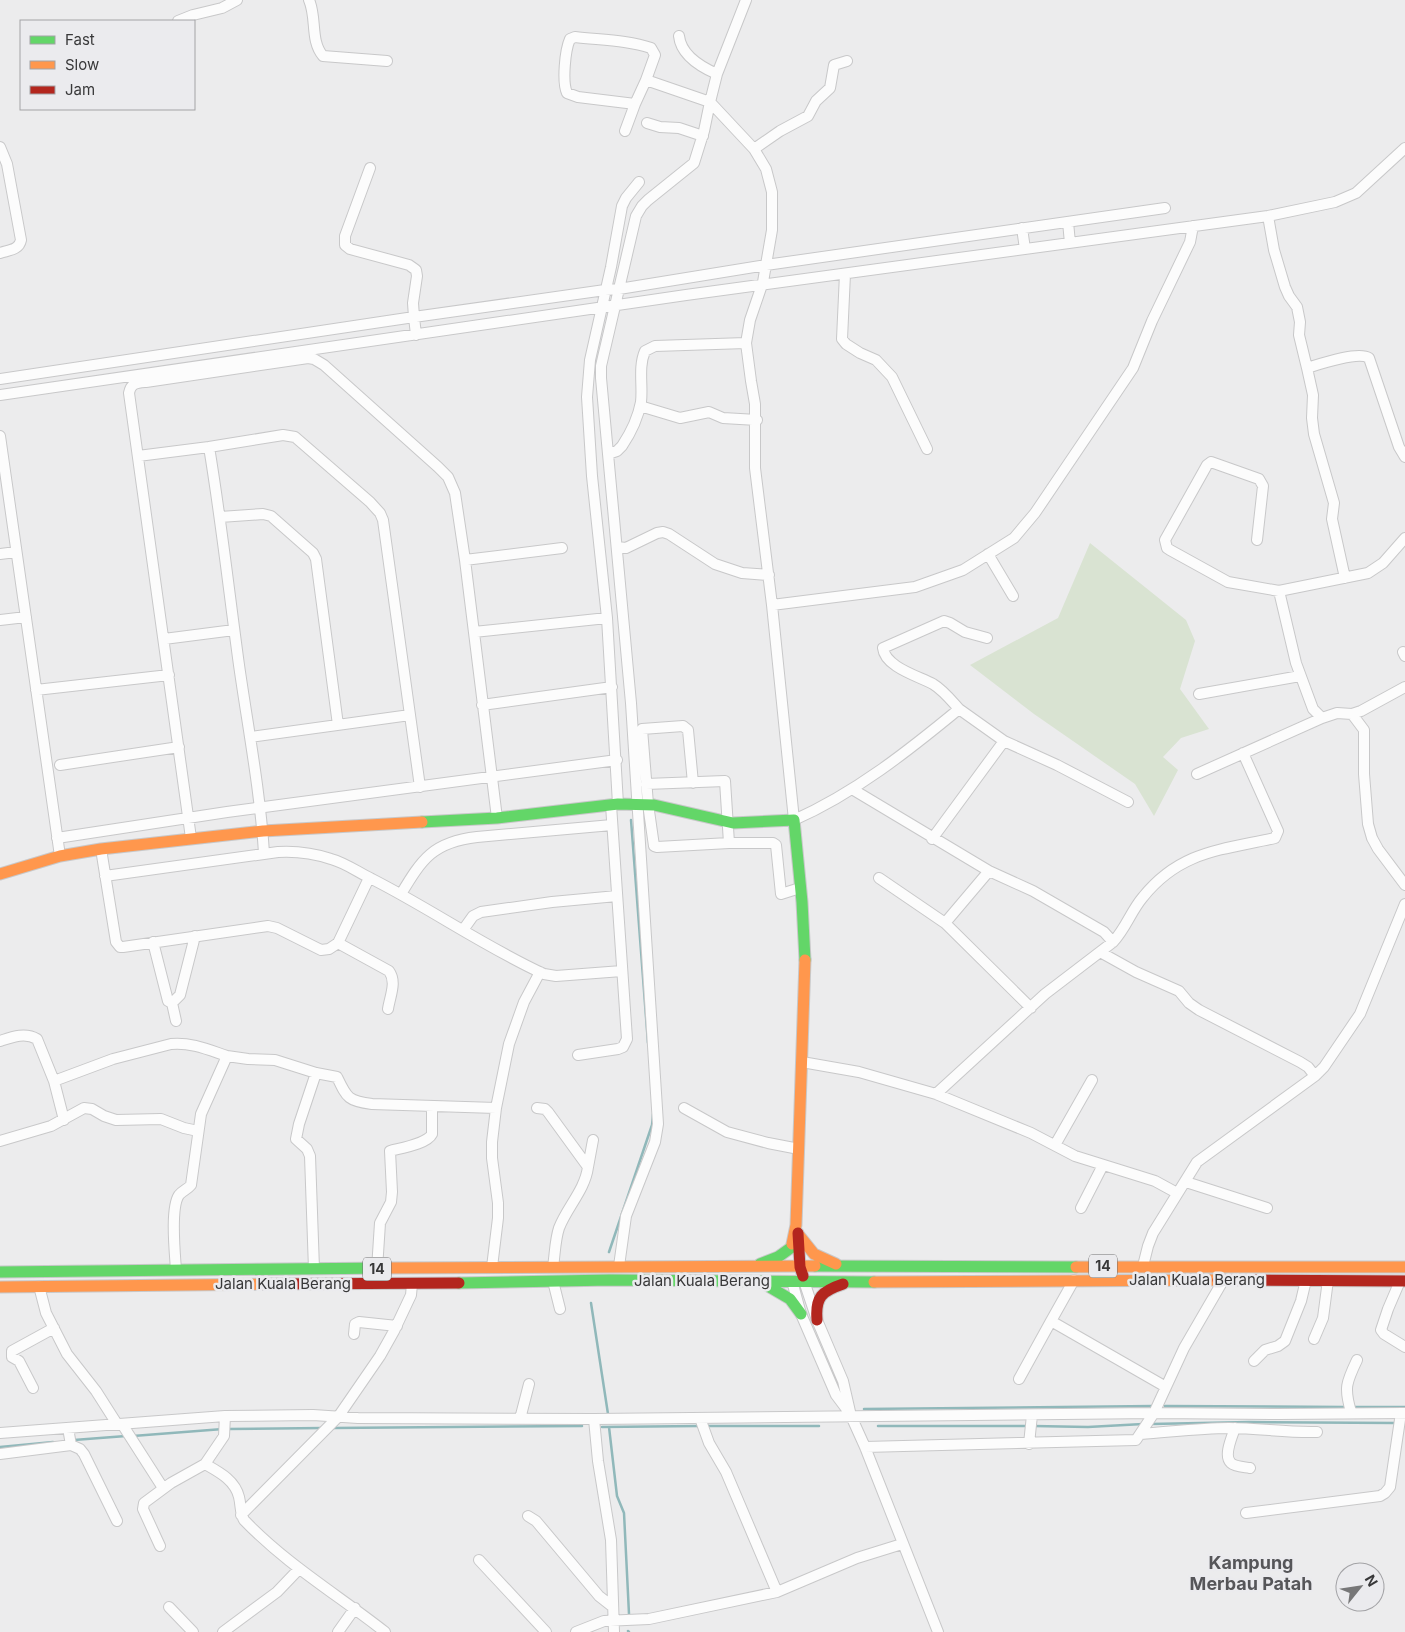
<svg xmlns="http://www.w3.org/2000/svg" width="1405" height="1632" font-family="Inter,sans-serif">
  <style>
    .green { fill: #d9e3d2 }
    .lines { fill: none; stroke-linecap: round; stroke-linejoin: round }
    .stream { stroke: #90b8ba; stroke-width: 2.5 }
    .street-casing { stroke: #c8c8c9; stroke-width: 12 }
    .fast-casing { stroke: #c8c8c9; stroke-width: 13 }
    .slow-casing { stroke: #c8c8c9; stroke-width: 13 }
    .jam-casing { stroke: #c8c8c9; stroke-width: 13 }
    .street { stroke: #fcfcfc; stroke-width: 10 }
    .fast { stroke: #63d668; stroke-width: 11 }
    .slow { stroke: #ff974d; stroke-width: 11 }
    .jam { stroke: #b3261e; stroke-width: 11 }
    .labels { text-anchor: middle; stroke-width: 5; stroke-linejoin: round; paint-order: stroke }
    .shield { fill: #ebebee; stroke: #6e6e6f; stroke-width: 1 }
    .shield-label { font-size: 14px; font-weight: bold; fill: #383839 }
    .street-label { font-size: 15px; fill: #383839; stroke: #ebebee }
    .quarter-label { font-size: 18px; font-weight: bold; fill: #565659; stroke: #ebebee }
  </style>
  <rect width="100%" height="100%" fill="#ececed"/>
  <path class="green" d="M 1090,543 L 1186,620 L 1195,641 L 1180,689 L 1209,729 L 1181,738 L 1163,757 L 1178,770 L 1154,816 L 1135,784 L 1034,714 L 970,665 L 1058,618 Z"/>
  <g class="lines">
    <path class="stream" d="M 631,820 L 648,1043
      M 609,1252 L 652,1125 L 653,1114
      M 591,1303 L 608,1414
      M 1165,1406 L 1346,1407
      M 1352,1407 L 1405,1407
      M 864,1409 L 1153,1406
      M 1151,1424 L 1249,1422 L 1396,1423
      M 707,1426 L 819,1426
      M 878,1426 L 1029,1426
      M 1034,1426 L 1088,1427 L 1143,1424
      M 602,1427 L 698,1426
      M 609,1427 L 617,1496 L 624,1513 L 629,1614
      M 333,1428 L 582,1426
      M 228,1429 L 323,1428
      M 133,1436 L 223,1429
      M 74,1440 L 126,1436
      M 0,1447 L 53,1442
      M 628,1631 L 629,1632"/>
    <defs>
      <path id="street" d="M 309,0 C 317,18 310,41 323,56 L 387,61
        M 746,0 L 717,74 L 710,102 L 754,149 L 766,169 L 772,192 L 772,230 L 763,282 L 750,320 L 746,343 L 751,381 L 755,404 L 755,468 L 772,605 L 794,820 C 855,793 908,751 959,709 C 951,700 943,690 933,684 C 918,676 885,667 883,648 L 944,621 L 950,623 L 965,632 L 987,638
        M 178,21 L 193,15 L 222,8 L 237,0
        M 679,36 C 681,55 701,67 717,74
        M 647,123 L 660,127 L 679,128 L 703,136
        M 625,131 L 635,104 L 646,80
        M 0,147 L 7,164 L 21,240 C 19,250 9,250 0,253
        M 754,149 L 780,131 L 808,116 L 816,101 L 830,88 L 834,65 L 847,61
        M 370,168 L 345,236 L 345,245 L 350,249 L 409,265 L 416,270 L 417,276 L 413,303 L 414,317 L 605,290 L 619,289 L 766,265 L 1165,208
        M 1268,216 L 1274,250 L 1285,287 L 1289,296 L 1297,307 L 1300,322 L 1299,335 L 1307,368 C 1320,364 1358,351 1369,358 L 1399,447 L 1405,457
        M 1068,222 L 1070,243
        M 1022,228 L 1025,249
        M 845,274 L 842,339 L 846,344 L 860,353 L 876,360 L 892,377 L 927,449
        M 1307,368 L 1313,395 L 1312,418 L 1314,434 L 1334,503 L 1332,519 L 1345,578
        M 0,379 L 414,317 L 416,335
        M 0,395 L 686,295 L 1268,216 L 1335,202 L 1356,193 L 1405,148
        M 640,406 L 680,418 L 709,412 L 723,418 L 757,420
        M 0,436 L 60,856
        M 209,447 L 283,435 L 295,437 L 370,502 L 380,513 L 383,520 L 410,715
        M 608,454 L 617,451 L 622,446 C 630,434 638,418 641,402 C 643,386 638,367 645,351 L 655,346 L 746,343
        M 138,456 L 209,447 C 221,519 229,592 239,665 C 248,728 260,790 264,853
        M 220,517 L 263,514 L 271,516 L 313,553 L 316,559 L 338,725
        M 1257,540 L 1263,486 L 1259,479 L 1211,462 L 1207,465 L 1165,540 L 1167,548 L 1170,550 L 1228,582 L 1279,591 L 1368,573 L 1383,563 L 1405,538
        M 617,547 L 626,548 L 657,533 L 663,532 L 669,534 L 715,564 L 742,573 L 769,575
        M 0,554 L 16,552
        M 988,554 L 1013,596
        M 465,560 L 562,548
        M 1279,591 L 1296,663 L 1313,709 L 1322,718
        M 772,605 L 915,587 L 963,570 L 1014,538 L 1035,513 L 1133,368 L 1152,321 L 1190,242 L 1193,226
        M 0,620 L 26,617
        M 474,632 L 607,618
        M 164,639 L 234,630
        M 1403,652 L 1405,656
        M 36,690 L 169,675
        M 1199,694 L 1300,676
        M 482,705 L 612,687
        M 1352,714 L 1361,711 L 1405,687
        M 250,737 L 410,715 L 420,787
        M 1004,741 L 1057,765 L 1128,802
        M 60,765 L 179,747
        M 1197,774 L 1322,718 L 1337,713 L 1352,714 L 1364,730 L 1364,774 L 1368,824 L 1372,838 L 1378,849 L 1405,885
        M 693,783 L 688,730 L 683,726 L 642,729 L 648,804 L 654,846 L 657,847 L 729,843 L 773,843 L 776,845 L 781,894 L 800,888
        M 646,784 L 725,781 L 729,843
        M 852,789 L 989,871 L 1033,891 L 1104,932 L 1113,942 L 1045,994 L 936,1094
        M 618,804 L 607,618 L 592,476 L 587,397 L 590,360 L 611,267 L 622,206 L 626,198 L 639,182
        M 57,838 L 227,812 L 617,760
        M 191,838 L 129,393 C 131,383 136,383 146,382 L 308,358 L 314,359 L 324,365 L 438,467 L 448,477 L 455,493 L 465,560 L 497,818
        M 932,839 L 1004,741 L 959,709
        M 101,849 L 116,942 L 120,947 L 123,947 L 268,926 L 277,928 L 321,950 L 329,949 L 338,943 L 369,878
        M 105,876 L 278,852 C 295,851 316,854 331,859 C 346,863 359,873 372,879 C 431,909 485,947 544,974 L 556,976 L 622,971
        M 879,878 L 945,923 L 1031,1008
        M 401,894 C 422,859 433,842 477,837 L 612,825
        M 945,923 L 989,871
        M 463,930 L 473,916 L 481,912 L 552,902 L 617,896
        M 153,942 L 168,1001 L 172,1003 L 180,995 L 195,936
        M 1113,942 C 1126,928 1131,911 1143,897 C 1180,851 1221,850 1275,838 L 1278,831 L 1243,753
        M 338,943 L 389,971 C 397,982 390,996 388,1009
        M 1100,952 L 1136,972 L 1179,991 L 1189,1003 L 1199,1010 L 1300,1062 L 1308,1067 L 1315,1076
        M 172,1003 L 176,1021
        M 0,1041 C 12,1037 25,1032 37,1039 L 54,1081 L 64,1120
        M 578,1055 L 618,1049 L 623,1047 L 627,1039 L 611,805
        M 227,1056 L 248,1059 L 275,1060 L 316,1073 L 337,1077 C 347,1098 348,1101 372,1104 L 496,1108
        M 802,1062 L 859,1072 L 936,1094 L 1031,1133 L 1075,1156 L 1155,1181 L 1177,1193
        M 54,1081 L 113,1059 L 171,1044 C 191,1042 209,1050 227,1056 L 201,1114 L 191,1185 C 188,1189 182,1191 179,1195 C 170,1208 175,1254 176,1270
        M 537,1108 L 545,1109 L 548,1112 L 588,1167 C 585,1190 567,1207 559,1228 C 555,1240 555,1254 553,1267
        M 684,1108 L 727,1132 L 768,1143 L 799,1149
        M 0,1141 L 51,1126 L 84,1108 L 92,1109 L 104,1116 L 116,1120 L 161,1119 L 184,1128 L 198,1131
        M 1055,1145 L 1092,1080
        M 588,1167 L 593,1140
        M 1186,1182 L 1267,1208
        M 1081,1208 L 1103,1165
        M 619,1266 L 626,1216 L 655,1142 L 658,1124 L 631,703 L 601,378 L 601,366 L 636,216 L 642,206 L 648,200 L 694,163 L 704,131 L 710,102 L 646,80 L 655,55 L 651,48 C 628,40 600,40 575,37 L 570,39 C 565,50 562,82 567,93 L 578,97 L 635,104
        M 1143,1266 L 1148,1246 L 1153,1233 L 1197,1162 L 1315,1076 L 1324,1067 L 1360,1014 L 1405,904
        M 492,1267 L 498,1218 L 498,1203 L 492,1158 L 492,1142 L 496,1108 L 509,1044 L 524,1002 L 540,972
        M 314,1269 L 310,1156 L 307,1149 L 296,1139 L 299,1124 L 316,1073
        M 377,1269 L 380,1223 L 391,1202 L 392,1192 L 390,1151 C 401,1148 427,1144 432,1134 L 432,1106
        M 1074,1280 L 1051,1321 L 1166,1387
        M 553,1281 L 560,1309
        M 792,1281 L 801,1314 L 836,1395 L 848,1411
        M 804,1281 L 817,1320 L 843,1381 L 851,1416 L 865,1447 L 938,1632
        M 1400,1281 L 1388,1309 L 1381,1330 L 1384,1334 L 1405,1347
        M 39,1286 L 46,1313 L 67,1354 L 96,1391 L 117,1424
        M 354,1334 L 355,1324 L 359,1322 L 397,1326
        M 1314,1339 L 1323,1318 L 1328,1280
        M 1254,1361 L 1265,1350 L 1278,1346 L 1285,1341 L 1301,1301 L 1306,1280
        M 1019,1379 L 1051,1321
        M 33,1388 L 19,1361 L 12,1357 L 12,1351 L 54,1328
        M 1351,1412 C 1344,1388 1346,1383 1357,1360
        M 225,1416 L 224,1436 L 205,1464 C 219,1472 235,1480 239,1497 C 241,1505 240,1513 244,1520 C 286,1564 338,1595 385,1632
        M 700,1418 L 709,1443 L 726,1472 L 777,1592
        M 520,1419 L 529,1384
        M 594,1419 L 598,1461 L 611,1540 L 614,1632
        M 122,1424 L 163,1488
        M 1235,1428 C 1232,1437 1223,1456 1231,1463 C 1235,1467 1245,1467 1250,1468
        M 0,1433 L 225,1416 L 313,1415 L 358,1418 L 594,1419 L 1154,1413 L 1278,1414 L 1405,1413
        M 1141,1434 C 1170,1432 1200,1428 1229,1428 C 1259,1428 1288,1433 1317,1432
        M 1029,1444 L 1032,1415
        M 71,1445 L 80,1449 L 84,1454 L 117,1521
        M 865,1447 L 1136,1440 L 1154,1413 L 1184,1348 L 1224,1279
        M 0,1454 L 71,1445 L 68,1428
        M 1246,1513 L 1380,1496 L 1385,1493 L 1390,1487 L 1401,1413
        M 241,1515 L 338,1417 L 380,1356 L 394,1331 L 411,1295 L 412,1284
        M 528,1516 L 536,1521 L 599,1596 L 613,1607
        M 160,1546 L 143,1509 L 144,1503 L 171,1483 L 205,1464
        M 479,1560 L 546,1632
        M 169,1607 L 193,1632
        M 223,1632 L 277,1592 L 299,1569
        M 338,1632 L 355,1608
        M 576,1632 L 604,1621 L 649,1619 L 777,1592 L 857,1558 L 902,1544"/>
      <path id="fast" d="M 422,822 L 497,818 L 618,804 L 654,805 L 733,823 L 794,820 L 802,902 L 805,960
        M 760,1264 L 778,1257 L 792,1247
        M 815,1266 L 1076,1267
        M 0,1272 L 387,1268
        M 761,1282 L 790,1299 L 801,1314
        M 459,1283 L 610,1280 L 874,1282"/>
      <path id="slow" d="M 0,874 L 60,856 L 101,849 L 263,831 L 422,822
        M 798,1234 L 814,1254 L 836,1264
        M 792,1244 L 796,1225 L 805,960
        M 1076,1267 L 1405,1267
        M 387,1268 L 815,1266
        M 874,1282 L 1218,1280
        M 0,1287 L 273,1284"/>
      <path id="jam" d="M 798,1233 L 800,1267 L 803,1276
        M 1218,1280 L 1405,1281
        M 273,1284 L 459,1283
        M 817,1320 C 815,1297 822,1291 843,1284"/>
    </defs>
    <use href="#street" class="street-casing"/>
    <use href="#fast" class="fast-casing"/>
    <use href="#slow" class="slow-casing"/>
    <use href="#jam" class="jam-casing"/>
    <use href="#street" class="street"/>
    <use href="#fast" class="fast"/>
    <use href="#slow" class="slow"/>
    <use href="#jam" class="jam"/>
  </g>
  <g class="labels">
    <g class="shield">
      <rect x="1089" y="1254.5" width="28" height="23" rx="4"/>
      <rect x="363" y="1257.5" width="28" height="23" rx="4"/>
    </g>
    <g class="shield-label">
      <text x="1103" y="1271">14</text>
      <text x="377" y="1274">14</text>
    </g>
    <g class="street-label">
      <text x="1197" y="1285">Jalan Kuala Berang</text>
      <text x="702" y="1286">Jalan Kuala Berang</text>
      <text x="283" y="1289">Jalan Kuala Berang</text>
    </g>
    <g class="quarter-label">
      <text x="1251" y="1569">Kampung<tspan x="1251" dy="21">Merbau Patah</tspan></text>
    </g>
  </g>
  <rect x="20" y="20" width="175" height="90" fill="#ebebee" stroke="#a3a3a6"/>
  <rect x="30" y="36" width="25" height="8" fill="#63d668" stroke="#a3a3a6"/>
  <text x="65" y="45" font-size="15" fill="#383839">Fast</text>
  <rect x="30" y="61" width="25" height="8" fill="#ff974d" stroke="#a3a3a6"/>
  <text x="65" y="70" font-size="15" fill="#383839">Slow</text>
  <rect x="30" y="86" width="25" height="8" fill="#b3261e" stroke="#a3a3a6"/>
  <text x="65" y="95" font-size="15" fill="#383839">Jam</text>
  <g transform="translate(1360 1587) rotate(60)"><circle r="24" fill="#ebebee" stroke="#a3a3a6"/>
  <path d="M0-4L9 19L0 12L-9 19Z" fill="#777778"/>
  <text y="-8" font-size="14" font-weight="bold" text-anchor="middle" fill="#383839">N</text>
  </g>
</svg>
